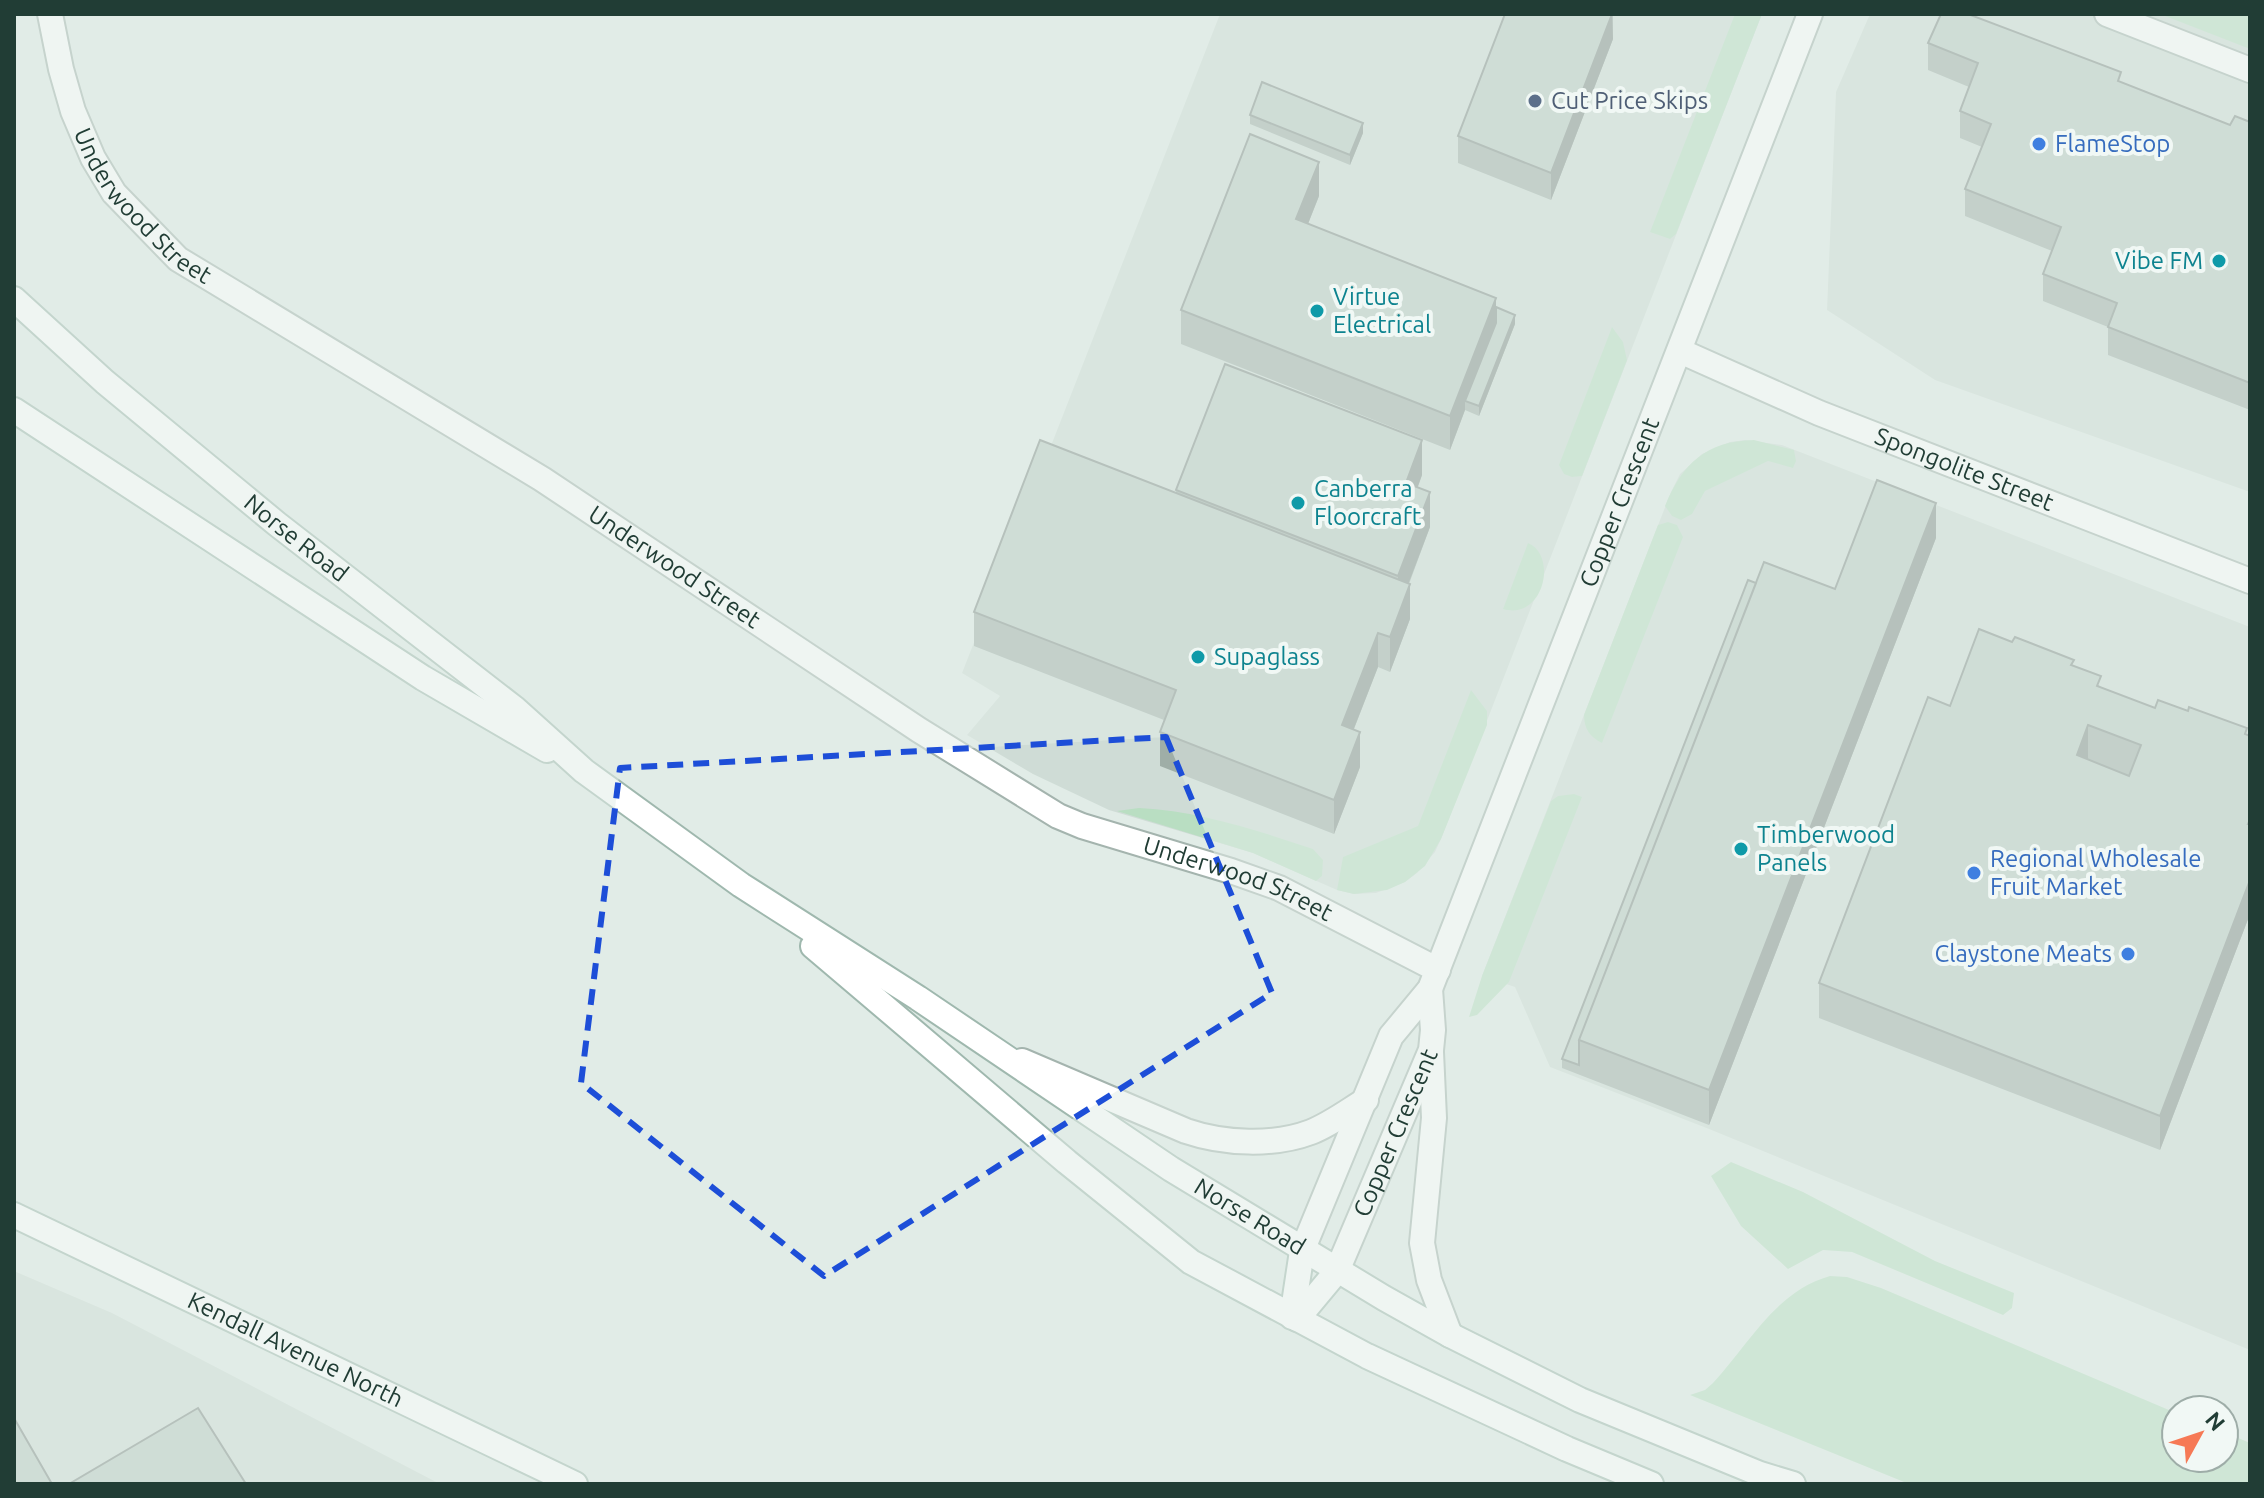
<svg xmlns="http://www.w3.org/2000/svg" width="2264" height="1498" font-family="Ubuntu,sans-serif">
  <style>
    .built { fill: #cfdcd6 }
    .green { fill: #b9dec2 }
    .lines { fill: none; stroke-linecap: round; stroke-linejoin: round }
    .street-casing { stroke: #a4b4ae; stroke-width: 28 }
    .secondary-casing { stroke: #9fb8ae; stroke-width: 28 }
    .street { stroke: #fff; stroke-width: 24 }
    .secondary { stroke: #fff; stroke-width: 24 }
    .wall { fill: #9faea7 }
    .shaded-wall { fill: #828d88 }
    .building { fill: #b9cac2; stroke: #828d88; stroke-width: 2; fill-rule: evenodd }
    .marked { fill: none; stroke: #1d4ed8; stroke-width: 6; stroke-dasharray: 16 10; stroke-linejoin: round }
    .service-dot { fill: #5c6f8a; stroke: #f1f8f5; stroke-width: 3 }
    .shop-dot { fill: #3f7fe0; stroke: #f1f8f5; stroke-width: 3 }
    .culture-dot { fill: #0f9aa8; stroke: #f1f8f5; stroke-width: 3 }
    .labels { text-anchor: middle; stroke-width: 8; stroke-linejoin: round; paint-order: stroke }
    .service-label { font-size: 24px; fill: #4e5e75; stroke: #f1f8f5; text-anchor: start }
    .shop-label { font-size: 24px; fill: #366cbe; stroke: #f1f8f5; text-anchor: start }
    .street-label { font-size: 24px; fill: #213d35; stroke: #f1f8f5 }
    .culture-label { font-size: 24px; fill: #0d838f; stroke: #f1f8f5; text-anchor: start }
  </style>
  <rect width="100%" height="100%" fill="#e1ece7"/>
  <path class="built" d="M 1220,14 L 1762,14 L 1441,839 L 1435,852 L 1417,873 L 1405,882 L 1376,893 L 1354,894 L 1337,890 L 1253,853 L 1109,810 L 1033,774 L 967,735 L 1000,696 L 962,673 Z
    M 1870,14 L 2250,14 L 2250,492 L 1935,380 L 1827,310 L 1836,92 Z
    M 1745,440 L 1782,445 L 2250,627 L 2250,1350 L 1709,1129 L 1550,1067 L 1515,987 L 1482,976 L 1671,492 L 1680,474 L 1702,454 L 1730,442 Z
    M 14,1271 L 112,1313 L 440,1484 L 14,1484 Z"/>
  <path class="green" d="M 1735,14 L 1762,14 L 1676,234 L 1670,239 L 1650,232 Z
    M 2160,14 L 2250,14 L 2250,49 Z
    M 1612,327 L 1623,342 L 1627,360 L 1582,476 L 1572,477 L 1564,474 L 1559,465 Z
    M 1754,440 L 1794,450 L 1796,461 L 1793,468 L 1768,461 L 1705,491 L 1692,514 L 1681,520 L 1672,516 L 1665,506 C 1682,464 1706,441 1754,440 Z
    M 1668,522 L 1677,525 L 1683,537 L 1602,743 C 1590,737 1584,729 1584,715 L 1658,525 Z
    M 1528,543 C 1558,555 1544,621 1503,609 Z
    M 1471,690 L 1487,711 L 1487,725 L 1441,839 L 1425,866 L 1405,882 L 1387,890 L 1354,894 L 1337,890 L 1343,857 L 1418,826 Z
    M 1574,794 L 1582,797 L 1509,982 L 1477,1015 L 1469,1017 L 1482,976 L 1551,801 L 1558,796 Z
    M 1139,808 C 1199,811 1256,830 1313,849 L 1323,860 L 1322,876 L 1316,881 L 1253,853 L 1117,811 Z
    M 1731,1162 L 1803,1192 L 1935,1261 L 2014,1293 L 2012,1308 L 2003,1315 L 1852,1252 L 1823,1250 L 1788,1269 L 1741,1226 L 1711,1176 Z
    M 1830,1276 L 1847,1277 L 1881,1288 L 2176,1413 L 2176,1458 L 2224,1458 L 2224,1432 L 2250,1443 L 2250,1484 L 1909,1484 L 1690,1395 L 1705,1390 L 1713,1383 C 1749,1344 1776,1291 1830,1276 Z"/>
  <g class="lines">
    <defs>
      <g id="street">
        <path id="s1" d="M 50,14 L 61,69 L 73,111 L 93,158 L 114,193 L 178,259 L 542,479 L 919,730 L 1058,816 L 1082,826 L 1231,871 L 1279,888 L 1438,970"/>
        <path d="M 2107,14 L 2250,70"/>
        <path id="s2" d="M 1680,351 L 1819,413 L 2250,581"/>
        <path d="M 1431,1052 L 1434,1118 L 1422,1243 L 1429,1280 L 1450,1335"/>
        <path d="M 1022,1061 L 1186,1131 C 1224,1144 1274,1146 1311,1132 C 1331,1124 1348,1111 1366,1100"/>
        <path id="s3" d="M 1302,1251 L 1391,1036 L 1430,989 L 1810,14"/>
        <path id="s4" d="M 1337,1271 L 1431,1050 L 1433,1030 L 1430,989"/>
      </g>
      <g id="secondary">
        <path id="s5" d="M 14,299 L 105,382 L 277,524 L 514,708 L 584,771 L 741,885 L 918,998 L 1171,1169 L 1384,1298 L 1450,1335 L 1580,1400 L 1760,1474 L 1793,1484"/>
        <path d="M 14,410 L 423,678 L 547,750"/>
        <path d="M 813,946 L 1067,1162 L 1191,1262 L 1367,1356 L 1567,1449 L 1651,1484"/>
        <path id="s6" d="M 14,1215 L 575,1484"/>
        <path d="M 1292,1317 L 1302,1251"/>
        <path d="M 1297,1319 L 1337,1271"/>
      </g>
    </defs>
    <use href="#street" class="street-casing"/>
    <use href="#secondary" class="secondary-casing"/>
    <use href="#street" class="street"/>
    <use href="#secondary" class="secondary"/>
  </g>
  <path class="wall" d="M 1613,14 L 1613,39 L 1551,200 L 1458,163 L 1458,136 Z
    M 1928,43 L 2121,82 L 2230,125 L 2250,122 L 2250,410 L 2108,355 L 2108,327 L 2043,301 L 2043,274 L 2052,251 L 1965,216 L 1965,189 L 1982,147 L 1960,138 L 1960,111 L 1969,87 L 1928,70 Z
    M 1250,115 L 1363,133 L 1350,165 L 1250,124 Z
    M 1319,196 L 1308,224 L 1496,307 L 1515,324 L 1479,416 L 1465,410 L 1450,450 L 1181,344 L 1181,310 Z
    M 1422,475 L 1418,487 L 1430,527 L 1409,584 L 1410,619 L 1390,672 L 1378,667 L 1354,729 L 1360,767 L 1334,834 L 1160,766 L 1160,732 L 1164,720 L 974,646 L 974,612 L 1176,493 L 1176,490 Z
    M 1936,538 L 1709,1125 L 1562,1068 L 1562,1059 L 1756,583 L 1835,589 Z
    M 2074,666 L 2101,687 L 2155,708 L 2250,736 L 2250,914 L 2160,1150 L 1819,1018 L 1819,983 L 1950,706 Z"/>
  <path class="shaded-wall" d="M 1612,14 L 1613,39 L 1551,200 L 1551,173 Z
    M 1363,123 L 1363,133 L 1350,165 L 1350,155 Z
    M 1319,162 L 1319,196 L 1296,254 L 1296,219 Z
    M 1496,298 L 1496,332 L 1465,401 L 1465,410 L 1450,450 L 1450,416 Z
    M 1515,315 L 1515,324 L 1479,416 L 1479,406 Z
    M 1422,440 L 1422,475 L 1406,518 L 1406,483 Z
    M 1430,492 L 1430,527 L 1398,611 L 1398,576 Z
    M 1936,503 L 1936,538 L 1709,1125 L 1709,1090 Z
    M 1410,584 L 1410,619 L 1390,672 L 1390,637 Z
    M 1378,633 L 1378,667 L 1342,759 L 1342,725 Z
    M 2088,725 L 2088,759 L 2077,755 Z
    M 1360,732 L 1360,767 L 1334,834 L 1334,800 Z
    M 2250,880 L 2250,914 L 2160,1150 L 2160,1116 Z"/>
  <path class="building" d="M 1505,14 L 1612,14 L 1551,173 L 1458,136 Z
    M 1941,14 L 1968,14 L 2121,72 L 2118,81 L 2230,125 L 2235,116 L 2250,122 L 2250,383 L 2108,327 L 2117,303 L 2043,274 L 2061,227 L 1965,189 L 1991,124 L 1960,111 L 1978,63 L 1928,43 Z
    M 1262,82 L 1363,123 L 1350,155 L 1250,115 Z
    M 1250,134 L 1319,162 L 1296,219 L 1496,298 L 1450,416 L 1181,310 Z
    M 1496,307 L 1515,315 L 1479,406 L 1465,401 L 1496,323 Z
    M 1225,364 L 1422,440 L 1406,483 L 1430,492 L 1398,576 L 1176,490 Z
    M 1040,440 L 1410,584 L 1390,637 L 1378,633 L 1342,725 L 1360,732 L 1334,800 L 1160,732 L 1176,690 L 974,612 Z
    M 1877,480 L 1936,503 L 1709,1090 L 1579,1040 L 1764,562 L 1835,589 Z
    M 1748,580 L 1756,583 L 1579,1040 L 1579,1065 L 1562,1059 Z
    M 1979,629 L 2012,642 L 2015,637 L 2074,660 L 2071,665 L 2101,676 L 2097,686 L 2155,708 L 2158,700 L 2188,711 L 2189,707 L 2247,728 L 2245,734 L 2250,736 L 2250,819 L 2248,824 L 2250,824 L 2250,880 L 2160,1116 L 1819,983 L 1928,697 L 1950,706 ZM 2088,725 L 2141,745 L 2129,776 L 2077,755 Z
    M 198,1408 L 246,1484 L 69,1484 Z
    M 14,1418 L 52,1484 L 14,1484 Z"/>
  <path d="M0 0H2264V1498H0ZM 1166,737 L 1272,993 L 824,1276 L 581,1083 L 620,768 Z" fill="#e1ece7" fill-opacity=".55" fill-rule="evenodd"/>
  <path class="marked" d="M 1166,737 L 1272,993 L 824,1276 L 581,1083 L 620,768 Z"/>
  <circle class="service-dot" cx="1535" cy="101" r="8"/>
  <g class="shop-dot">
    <circle cx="2039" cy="144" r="8"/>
    <circle cx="1974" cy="873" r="8"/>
    <circle cx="2128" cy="954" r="8"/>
  </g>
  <g class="culture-dot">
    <circle cx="2219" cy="261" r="8"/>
    <circle cx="1317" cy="311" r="8"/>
    <circle cx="1298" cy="503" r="8"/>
    <circle cx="1198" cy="657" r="8"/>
    <circle cx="1741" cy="849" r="8"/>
  </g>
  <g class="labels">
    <g class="service-label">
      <text x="1551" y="109">Cut Price Skips</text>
    </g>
    <g class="shop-label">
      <text x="2055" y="152">FlameStop</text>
      <text x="1990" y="867">Regional Wholesale<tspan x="1990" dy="28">Fruit Market</tspan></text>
      <text x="2112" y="962" text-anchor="end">Claystone Meats</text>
    </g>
    <g class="street-label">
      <text dy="8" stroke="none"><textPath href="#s1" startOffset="220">Underwood Street</textPath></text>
      <text dy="8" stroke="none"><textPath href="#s2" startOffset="308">Spongolite Street</textPath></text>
      <text dy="8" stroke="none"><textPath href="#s3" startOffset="816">Copper Crescent</textPath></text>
      <text dy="8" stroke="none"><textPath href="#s5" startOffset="370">Norse Road</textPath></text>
      <text dy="8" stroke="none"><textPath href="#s1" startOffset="868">Underwood Street</textPath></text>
      <text dy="8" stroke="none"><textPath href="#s1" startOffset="1516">Underwood Street</textPath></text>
      <text dy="8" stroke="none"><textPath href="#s4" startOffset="150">Copper Crescent</textPath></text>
      <text dy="8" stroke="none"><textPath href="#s5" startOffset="1542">Norse Road</textPath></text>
      <text dy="8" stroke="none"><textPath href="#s6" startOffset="312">Kendall Avenue North</textPath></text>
    </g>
    <g class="culture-label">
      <text x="2203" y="269" text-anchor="end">Vibe FM</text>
      <text x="1333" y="305">Virtue<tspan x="1333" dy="28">Electrical</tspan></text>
      <text x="1314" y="497">Canberra<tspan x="1314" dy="28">Floorcraft</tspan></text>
      <text x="1214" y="665">Supaglass</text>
      <text x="1757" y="843">Timberwood<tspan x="1757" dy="28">Panels</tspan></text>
    </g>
  </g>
  <rect width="2264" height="1498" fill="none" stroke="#213d35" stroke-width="32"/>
  <g transform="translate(2200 1434) rotate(50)"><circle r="38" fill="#f1f8f5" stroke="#9eada8" stroke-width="2"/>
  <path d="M0-6L14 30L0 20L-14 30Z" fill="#f67955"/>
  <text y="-12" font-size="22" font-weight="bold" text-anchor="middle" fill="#213d35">N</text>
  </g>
</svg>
